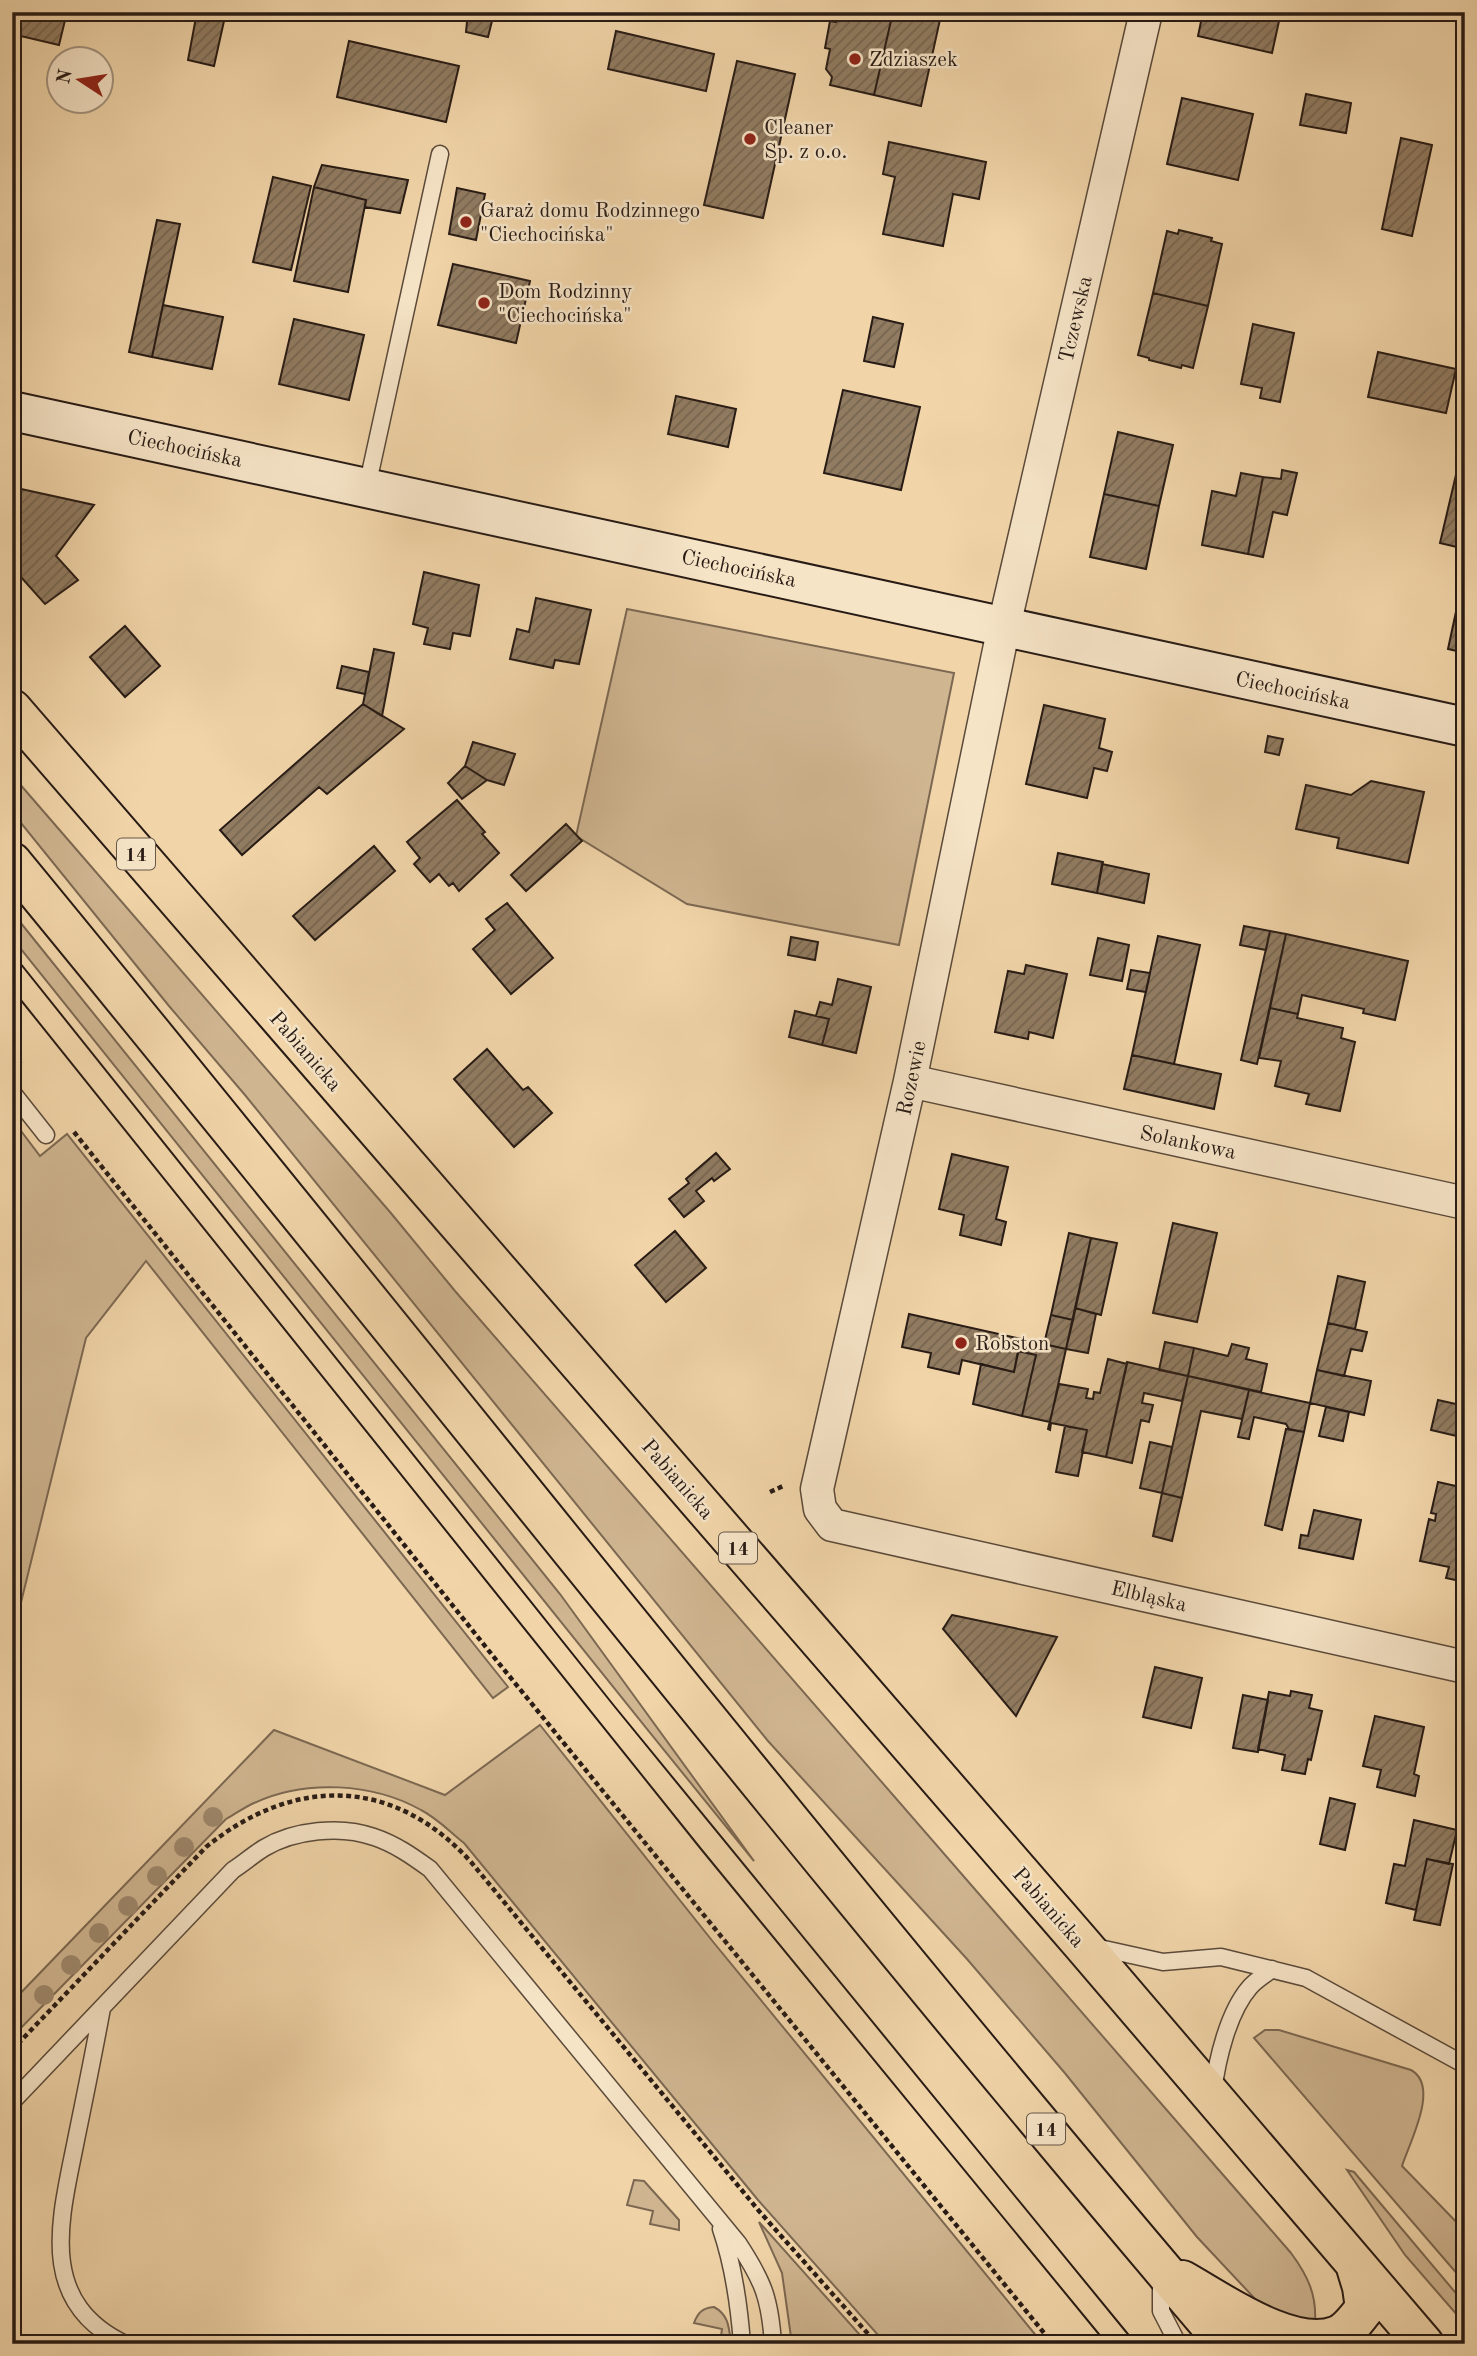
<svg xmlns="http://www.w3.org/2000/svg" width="1477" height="2356" font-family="'Old Standard TT',serif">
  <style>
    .grass { fill: #cfb590; stroke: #7c6852; stroke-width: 2 }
    .building { fill: url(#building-hatch); stroke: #281b15; stroke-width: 2 }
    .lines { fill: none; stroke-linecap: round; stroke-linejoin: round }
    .lane-casing { stroke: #5a4a3a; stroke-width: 19 }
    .street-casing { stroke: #5a4a3a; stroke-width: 35 }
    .secondary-casing { stroke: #281b15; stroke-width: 42 }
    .primary-casing { stroke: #281b15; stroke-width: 42 }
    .path { stroke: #281b15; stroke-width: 4.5; stroke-dasharray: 5 3.5; stroke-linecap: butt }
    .lane { stroke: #f6e4c7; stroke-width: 16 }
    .street { stroke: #f6e4c7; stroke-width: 32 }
    .secondary { stroke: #f6e4c7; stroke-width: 38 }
    .primary { stroke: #f1d5a9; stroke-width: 38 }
    .tram { stroke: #281b15; stroke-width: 2 }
    .tree { fill: #9e886c }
    .poi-dot { fill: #8f2418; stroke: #f6e4c7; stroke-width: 2.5 }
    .labels { text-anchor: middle; stroke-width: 5; stroke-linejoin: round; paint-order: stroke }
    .shield { fill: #f6e4c7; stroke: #66574a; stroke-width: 2 }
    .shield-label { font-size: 19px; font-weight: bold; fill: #281b15 }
    .poi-label { font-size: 21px; fill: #281b15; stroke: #f6e4c7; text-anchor: start }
    .street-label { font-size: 21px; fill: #281b15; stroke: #f6e4c7 }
  </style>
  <defs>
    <pattern id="building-hatch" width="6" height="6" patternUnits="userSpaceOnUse" patternTransform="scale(1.75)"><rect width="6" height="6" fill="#917c62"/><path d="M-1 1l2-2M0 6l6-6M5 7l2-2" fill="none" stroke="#766550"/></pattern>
  </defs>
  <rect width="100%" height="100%" fill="#f1d5a9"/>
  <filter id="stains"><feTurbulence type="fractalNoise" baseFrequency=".00286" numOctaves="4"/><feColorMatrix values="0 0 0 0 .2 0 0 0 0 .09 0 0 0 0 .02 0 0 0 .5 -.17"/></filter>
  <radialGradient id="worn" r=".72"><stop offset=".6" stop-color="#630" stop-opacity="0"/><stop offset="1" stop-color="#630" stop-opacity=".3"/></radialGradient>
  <path class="grass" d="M 627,609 L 954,673 L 899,945 L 687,904 L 576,836 Z
    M 12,775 L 390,1212 L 455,1291 L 1291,2253 C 1308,2276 1317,2295 1315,2324 L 1300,2324 L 1257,2301 L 1197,2237 L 1064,2072 L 967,1959 L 768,1741 L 245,1095 L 169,1006 L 12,812 Z
    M 12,912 L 560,1594 L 754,1861 C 505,1555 260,1246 12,938 Z
    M 12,1119 L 40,1156 L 67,1134 L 508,1687 L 493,1698 L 146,1261 L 86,1338 L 12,1639 Z
    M 540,1725 L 714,1943 L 1043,2344 L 886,2344 L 758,2200 L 464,1843 C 450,1832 437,1818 421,1810 C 373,1783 305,1779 254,1803 C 245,1807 235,1814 226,1819 L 12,2037 L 12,2002 L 274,1730 L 445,1795 Z
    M 1265,2030 L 1279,2030 L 1411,2070 C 1440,2086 1410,2141 1402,2166 L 1465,2231 L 1465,2283 L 1254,2038 Z
    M 1347,2170 L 1354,2172 L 1465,2304 L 1465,2324 L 1405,2255 Z
    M 634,2180 L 644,2181 L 679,2220 L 679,2230 L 650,2224 L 653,2211 L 627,2205 Z
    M 759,2222 L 868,2344 L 792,2344 L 782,2273 Z
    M 714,2307 C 729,2315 729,2328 731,2344 L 720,2344 L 722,2329 L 694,2323 C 698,2312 703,2308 714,2307 Z"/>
  <path class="building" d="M 12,12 L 67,12 L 59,45 L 12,34 Z
    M 197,12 L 226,12 L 214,66 L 188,60 Z
    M 468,12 L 494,13 L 488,37 L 466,32 Z
    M 838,12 L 893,12 L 874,95 L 830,85 L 832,77 L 826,69 L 830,49 L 825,48 L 830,21 L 836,22 Z
    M 893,12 L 933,12 L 941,15 L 921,106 L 874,95 Z
    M 1203,12 L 1281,12 L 1272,53 L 1198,36 Z
    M 616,31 L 714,54 L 706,91 L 608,69 Z
    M 349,41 L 459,66 L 446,122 L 337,97 Z
    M 737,61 L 795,74 L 763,218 L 704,205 Z
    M 1306,94 L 1351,103 L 1346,133 L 1300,125 Z
    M 1182,98 L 1253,114 L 1238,180 L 1167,164 Z
    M 1401,138 L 1432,145 L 1412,236 L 1382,229 Z
    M 889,142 L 986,162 L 979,199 L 953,194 L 943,246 L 883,234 L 895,177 L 883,174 Z
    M 322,165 L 408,180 L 400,213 L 365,207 L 366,200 L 314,187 Z
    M 273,177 L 311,186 L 291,270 L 253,262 Z
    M 314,187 L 366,200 L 348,292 L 294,281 Z
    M 457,188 L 485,194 L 476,240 L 449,234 Z
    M 157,220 L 180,224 L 152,357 L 129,352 Z
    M 1179,230 L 1212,238 L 1211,241 L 1222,244 L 1208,306 L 1153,293 L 1167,231 L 1178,234 Z
    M 453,264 L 530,281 L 516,343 L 438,325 Z
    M 1153,293 L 1208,306 L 1193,368 L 1182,365 L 1181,368 L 1149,360 L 1149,358 L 1138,355 Z
    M 163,305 L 223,317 L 212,369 L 152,357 Z
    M 873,317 L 903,324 L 894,367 L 864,361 Z
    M 294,319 L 364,335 L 349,400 L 279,384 Z
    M 1253,324 L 1294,333 L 1280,402 L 1260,398 L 1262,388 L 1241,384 Z
    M 1378,352 L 1456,369 L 1446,413 L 1368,397 Z
    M 843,390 L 920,407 L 901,490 L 824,473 Z
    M 676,396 L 736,409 L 728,447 L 668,434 Z
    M 1118,432 L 1173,445 L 1159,506 L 1104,494 Z
    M 1462,449 L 1465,449 L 1465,549 L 1440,543 Z
    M 1282,470 L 1297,473 L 1287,515 L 1273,512 L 1263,557 L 1248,554 L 1263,477 L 1281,479 Z
    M 1241,473 L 1263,477 L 1248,554 L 1202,545 L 1212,491 L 1236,496 Z
    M 12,487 L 94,505 L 56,556 L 78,580 L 45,604 L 12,567 Z
    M 1104,494 L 1159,506 L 1146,569 L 1090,557 Z
    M 424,572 L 479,585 L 470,636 L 453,633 L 450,649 L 424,644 L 428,628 L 413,624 Z
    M 1460,593 L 1465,594 L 1465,653 L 1448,649 Z
    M 536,598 L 591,610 L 579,664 L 555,660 L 553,668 L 510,659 L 517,629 L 529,632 Z
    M 125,626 L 160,666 L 125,697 L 90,657 Z
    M 374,649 L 394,653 L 382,716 L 363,704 Z
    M 342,666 L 369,672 L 365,694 L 337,688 Z
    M 363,704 L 404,729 L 327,794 L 319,787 L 242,855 L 220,830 Z
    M 1044,705 L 1105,719 L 1099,748 L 1112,752 L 1107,771 L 1094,768 L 1087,798 L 1026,784 Z
    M 1268,736 L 1283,739 L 1279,755 L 1265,752 Z
    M 473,742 L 515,754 L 504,785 L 487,780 L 465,766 Z
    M 465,766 L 487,780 L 462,799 L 448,783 Z
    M 1371,781 L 1424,792 L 1408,863 L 1337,848 L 1339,838 L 1296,829 L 1306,785 L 1351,795 Z
    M 457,800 L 485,832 L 482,834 L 499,853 L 459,891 L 453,883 L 449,886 L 439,874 L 430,882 L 414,864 L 420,858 L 407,842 Z
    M 566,824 L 582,841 L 526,891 L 511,875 Z
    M 374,846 L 395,871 L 315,940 L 293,916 Z
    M 1058,853 L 1103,862 L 1097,893 L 1052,884 Z
    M 1102,864 L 1149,874 L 1144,903 L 1097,893 Z
    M 507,903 L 553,958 L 511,994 L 473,949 L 495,930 L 486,919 Z
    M 1244,926 L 1270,931 L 1266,950 L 1240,945 Z
    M 1270,931 L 1286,934 L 1257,1064 L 1241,1060 Z
    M 1286,934 L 1408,961 L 1395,1020 L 1363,1013 L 1364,1009 L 1302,995 L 1298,1014 L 1270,1008 Z
    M 1158,936 L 1200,945 L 1174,1064 L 1132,1055 Z
    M 791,937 L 818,942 L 815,960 L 788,955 Z
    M 1098,938 L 1129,945 L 1122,981 L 1090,975 Z
    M 1026,965 L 1067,974 L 1053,1038 L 1029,1032 L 1028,1039 L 995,1032 L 1008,971 L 1024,974 Z
    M 1131,970 L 1150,973 L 1146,992 L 1127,989 Z
    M 838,979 L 871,987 L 856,1053 L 822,1045 L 829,1019 L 816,1016 L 820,1002 L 832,1005 Z
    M 1270,1008 L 1298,1014 L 1297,1018 L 1343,1028 L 1341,1038 L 1355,1042 L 1340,1111 L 1306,1104 L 1309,1094 L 1275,1086 L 1281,1061 L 1259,1058 Z
    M 795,1011 L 829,1019 L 822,1045 L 789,1037 Z
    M 487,1049 L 523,1090 L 528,1087 L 552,1113 L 514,1147 L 454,1079 Z
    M 1132,1055 L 1221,1074 L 1214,1109 L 1124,1089 Z
    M 716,1153 L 730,1169 L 714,1181 L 712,1178 L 696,1191 L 704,1201 L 684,1217 L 669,1199 L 689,1183 L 686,1179 Z
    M 952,1154 L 1008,1167 L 996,1219 L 1006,1222 L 1001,1245 L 960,1235 L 964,1215 L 939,1209 Z
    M 1173,1223 L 1217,1233 L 1197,1322 L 1153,1313 Z
    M 675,1231 L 706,1268 L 666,1302 L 635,1265 Z
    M 1069,1233 L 1091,1238 L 1073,1320 L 1051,1315 Z
    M 1091,1238 L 1117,1243 L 1101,1315 L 1075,1308 Z
    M 1338,1276 L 1365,1282 L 1355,1329 L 1328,1323 Z
    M 1075,1308 L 1096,1314 L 1088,1353 L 1066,1349 Z
    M 909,1314 L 1021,1339 L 1014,1372 L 962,1360 L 959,1374 L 928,1367 L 931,1353 L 902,1347 Z
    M 1051,1315 L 1073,1320 L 1066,1349 L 1044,1344 Z
    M 1328,1323 L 1367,1332 L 1362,1351 L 1351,1349 L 1344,1376 L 1317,1370 Z
    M 1021,1339 L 1066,1349 L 1050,1422 L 1022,1416 L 1036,1355 L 1018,1351 Z
    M 1165,1342 L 1194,1348 L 1188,1376 L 1159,1370 Z
    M 1232,1344 L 1249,1348 L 1246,1359 L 1267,1364 L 1261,1392 L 1188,1376 L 1194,1348 L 1228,1356 Z
    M 1018,1351 L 1036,1355 L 1022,1416 L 973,1404 L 981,1364 L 1014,1372 Z
    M 1108,1359 L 1127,1364 L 1106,1457 L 1082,1452 L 1087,1430 L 1051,1423 L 1050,1430 L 1048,1429 L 1059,1384 L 1088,1389 L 1086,1398 L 1093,1399 L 1094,1392 L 1100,1393 Z
    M 1127,1362 L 1188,1376 L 1182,1401 L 1144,1393 L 1142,1403 L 1153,1405 L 1149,1422 L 1141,1420 L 1132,1463 L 1106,1457 Z
    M 1317,1370 L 1371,1381 L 1364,1415 L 1310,1403 Z
    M 1188,1376 L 1249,1390 L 1242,1419 L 1201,1411 L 1182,1498 L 1162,1493 Z
    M 1249,1390 L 1310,1403 L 1304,1432 L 1289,1429 L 1286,1424 L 1254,1417 L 1249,1439 L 1238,1437 Z
    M 1438,1400 L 1465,1406 L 1465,1438 L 1431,1430 Z
    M 1326,1407 L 1349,1412 L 1343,1441 L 1319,1436 Z
    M 1065,1426 L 1087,1430 L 1078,1476 L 1056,1472 Z
    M 1286,1429 L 1304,1432 L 1282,1530 L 1265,1525 Z
    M 1150,1442 L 1172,1447 L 1162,1493 L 1140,1488 Z
    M 1438,1482 L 1465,1488 L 1465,1582 L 1446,1578 L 1449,1567 L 1420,1561 L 1429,1519 L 1435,1521 L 1436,1514 L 1431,1513 Z
    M 1162,1493 L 1182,1498 L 1172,1541 L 1153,1536 Z
    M 1314,1510 L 1361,1520 L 1353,1559 L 1299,1548 L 1301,1535 L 1308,1536 Z
    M 952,1615 L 1057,1637 L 1016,1716 L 943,1629 Z
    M 1155,1667 L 1202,1678 L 1191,1728 L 1143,1717 Z
    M 1291,1691 L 1312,1695 L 1309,1708 L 1322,1711 L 1311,1760 L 1308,1759 L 1305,1774 L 1282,1770 L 1285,1755 L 1258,1749 L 1269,1692 L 1290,1696 Z
    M 1243,1695 L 1268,1700 L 1258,1752 L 1233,1748 Z
    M 1375,1716 L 1424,1727 L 1414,1774 L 1419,1776 L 1415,1796 L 1377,1787 L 1381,1770 L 1363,1766 Z
    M 1330,1798 L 1355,1804 L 1345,1850 L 1320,1844 Z
    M 1414,1820 L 1457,1830 L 1449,1864 L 1427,1859 L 1416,1910 L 1386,1903 L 1394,1864 L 1405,1866 Z
    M 1427,1859 L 1453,1864 L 1440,1925 L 1414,1920 Z"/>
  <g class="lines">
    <defs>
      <path id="lane" d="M 367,487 L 440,154
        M 12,1092 L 46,1135
        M 1095,1947 L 1163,1962 L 1221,1957 L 1306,1978 L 1465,2065
        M 102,2008 C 94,2052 85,2096 76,2140 C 61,2217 35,2301 125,2344
        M 1213,2092 C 1217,2060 1228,2012 1250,1987 C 1256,1980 1265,1975 1272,1969
        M 12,2102 L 233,1870 C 244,1863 254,1854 264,1848 C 294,1830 341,1825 374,1837 C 395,1844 412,1856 430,1869 L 738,2243 C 763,2281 770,2298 773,2344
        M 721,2229 C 734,2267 739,2304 742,2344
        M 1161,2278 L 1161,2311 L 1178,2344"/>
      <path id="street" d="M 1146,12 L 1004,626 L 910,1081 L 817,1489 L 820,1509 L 832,1525 L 1465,1667
        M 910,1081 L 1465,1203"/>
      <path id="secondary" d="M 12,411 L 1465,727"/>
      <path id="primary" d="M 12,709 L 1082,1944 L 1424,2344
        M 12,862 C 418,1355 811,1858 1226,2344
        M 1182,2280 C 1220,2301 1293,2354 1338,2335 C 1349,2330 1358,2317 1365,2308 L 1362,2287 L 1355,2264"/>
    </defs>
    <use href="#lane" class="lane-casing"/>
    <use href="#street" class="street-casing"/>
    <use href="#secondary" class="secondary-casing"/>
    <use href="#primary" class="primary-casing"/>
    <path class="path" d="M 12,1054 L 23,1067
      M 74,1132 L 497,1661 L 1053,2344
      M 770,1492 L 783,1486
      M 12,2050 L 206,1847 C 294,1776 393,1776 471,1862 L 759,2211 L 877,2344"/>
    <use href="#lane" class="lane"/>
    <use href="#street" class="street"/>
    <use href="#secondary" class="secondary"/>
    <use href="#primary" class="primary"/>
    <path class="tram" d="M 12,953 L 615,1707 L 1136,2344
      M 12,989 L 701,1849 L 1107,2344"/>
  </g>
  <g class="tree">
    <circle cx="213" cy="1817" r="10"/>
    <circle cx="184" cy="1847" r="10"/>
    <circle cx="157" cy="1876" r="10"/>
    <circle cx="128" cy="1906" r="10"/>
    <circle cx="99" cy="1933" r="10"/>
    <circle cx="71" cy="1965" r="10"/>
    <circle cx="44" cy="1995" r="10"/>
  </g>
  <g class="poi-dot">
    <circle cx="855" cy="59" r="7"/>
    <circle cx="750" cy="139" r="7"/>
    <circle cx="466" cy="222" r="7"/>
    <circle cx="484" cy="303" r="7"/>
    <circle cx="961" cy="1343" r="7"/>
  </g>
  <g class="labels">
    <g class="shield">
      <rect x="117" y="838.5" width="38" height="31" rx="5"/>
      <rect x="719" y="1532.5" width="38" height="31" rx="5"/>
      <rect x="1027" y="2113.5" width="38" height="31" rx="5"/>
    </g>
    <g class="shield-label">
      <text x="136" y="861">14</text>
      <text x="738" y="1555">14</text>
      <text x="1046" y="2136">14</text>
    </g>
    <g class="poi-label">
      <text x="869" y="66">Zdziaszek</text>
      <text x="764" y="134">Cleaner<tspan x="764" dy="24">Sp. z o.o.</tspan></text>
      <text x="480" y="217">Garaż domu Rodzinnego<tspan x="480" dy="24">"Ciechocińska"</tspan></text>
      <text x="498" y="298">Dom Rodzinny<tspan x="498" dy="24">"Ciechocińska"</tspan></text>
      <text x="975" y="1350">Robston</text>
    </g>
    <g class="street-label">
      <text transform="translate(1075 319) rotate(-77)" y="7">Tczewska</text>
      <text transform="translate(185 448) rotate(12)" y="7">Ciechocińska</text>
      <text transform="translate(739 568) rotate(12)" y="7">Ciechocińska</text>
      <text transform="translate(1293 690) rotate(12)" y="7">Ciechocińska</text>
      <text transform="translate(306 1051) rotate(49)" y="7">Pabianicka</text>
      <text transform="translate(911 1078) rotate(-78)" y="7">Rozewie</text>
      <text transform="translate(1188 1142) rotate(12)" y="7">Solankowa</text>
      <text transform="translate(678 1479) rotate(49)" y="7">Pabianicka</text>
      <text transform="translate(1149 1596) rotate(13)" y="7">Elbląska</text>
      <text transform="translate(1049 1907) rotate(49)" y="7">Pabianicka</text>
    </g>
  </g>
  <rect width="1477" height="2356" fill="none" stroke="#f1d5a9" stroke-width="42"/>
  <rect x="14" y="14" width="1449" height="2328" fill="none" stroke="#281b15" stroke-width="3.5"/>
  <rect x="21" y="21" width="1435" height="2314" fill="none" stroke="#281b15" stroke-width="2"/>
  <g transform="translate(80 80) rotate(282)"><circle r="33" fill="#f6e4c7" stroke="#a49480" stroke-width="2"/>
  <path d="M0-5L12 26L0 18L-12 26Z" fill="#8f2418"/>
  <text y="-10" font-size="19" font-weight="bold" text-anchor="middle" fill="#281b15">N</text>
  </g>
  <rect width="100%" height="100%" filter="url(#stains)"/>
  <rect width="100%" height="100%" fill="url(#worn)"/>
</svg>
